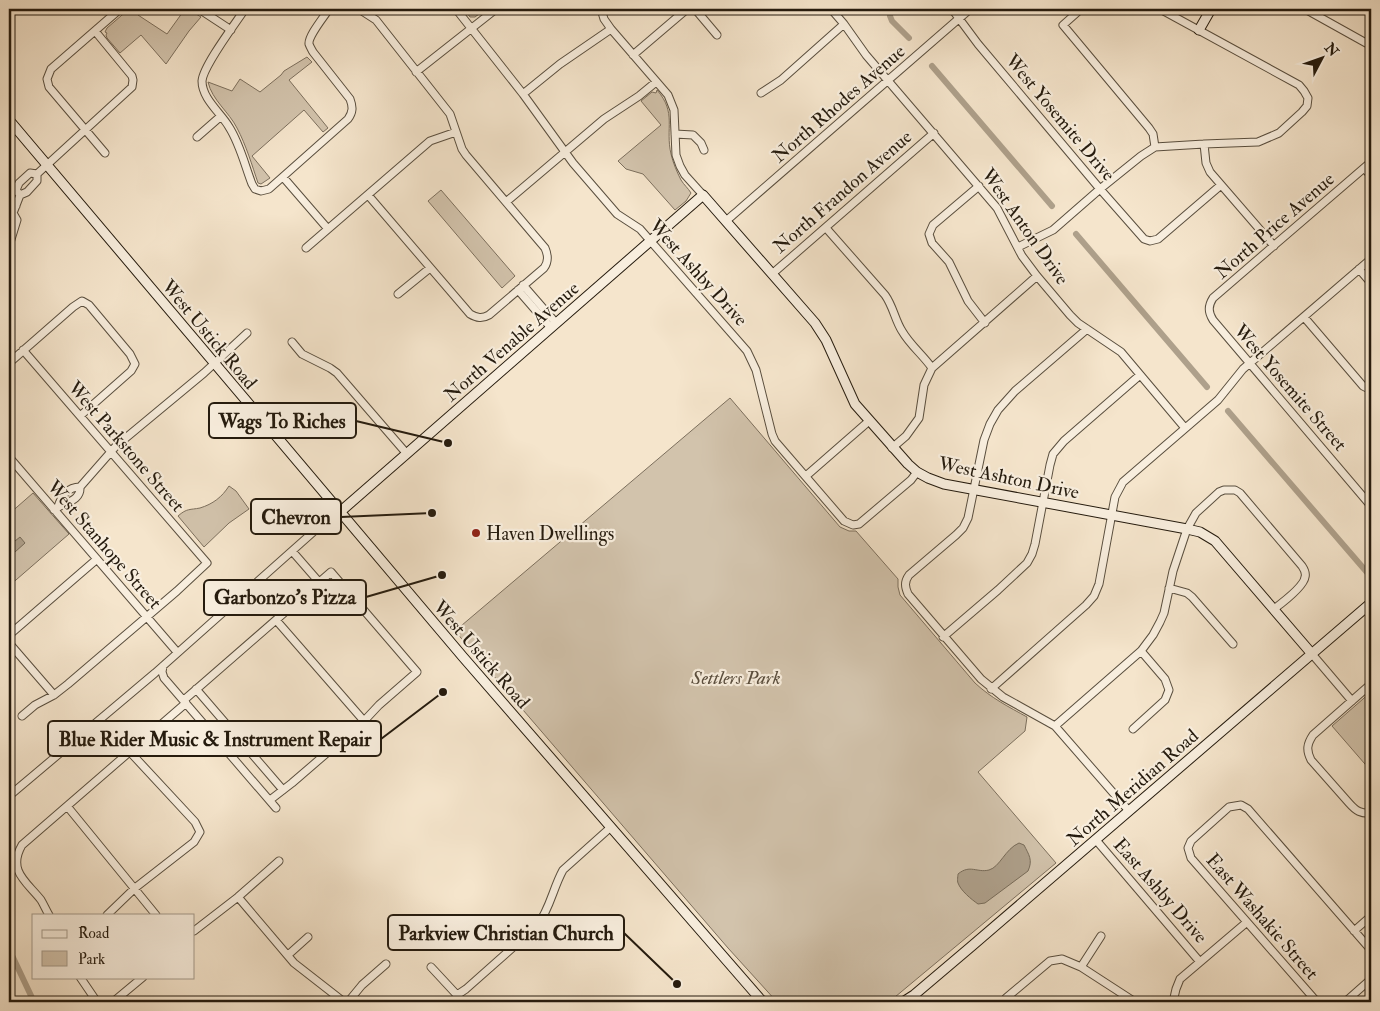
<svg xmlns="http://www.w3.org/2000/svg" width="1380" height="1011" font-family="'IM FELL Double Pica',serif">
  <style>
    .green { fill: #d2c3ac; stroke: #7c6f5d }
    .water { fill: #aea08b; stroke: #776b59 }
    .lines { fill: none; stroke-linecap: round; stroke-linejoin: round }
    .canal { stroke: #aea08b; stroke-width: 6 }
    .street-casing { stroke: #594e3e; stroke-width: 9 }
    .secondary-casing { stroke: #251b0e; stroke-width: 11 }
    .street { stroke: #f8eede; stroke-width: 7 }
    .secondary { stroke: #f8eede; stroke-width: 9 }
    .poi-dot { fill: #8f2418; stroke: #f8eede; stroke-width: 2 }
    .labels { text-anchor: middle; stroke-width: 4.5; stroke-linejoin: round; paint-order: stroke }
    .street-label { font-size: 19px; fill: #251b0e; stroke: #f8eede }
    .poi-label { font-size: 19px; fill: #251b0e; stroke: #f8eede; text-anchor: start }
    .park-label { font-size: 19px; font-style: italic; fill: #594d3d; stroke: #f8eede }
    .leader { fill: none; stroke: #251b0e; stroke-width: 2 }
    .callout-dot { fill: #251b0e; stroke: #f8eede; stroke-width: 2 }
    .callout { fill: #f8eede; stroke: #251b0e; stroke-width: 2 }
    .callout-label { font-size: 20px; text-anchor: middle; font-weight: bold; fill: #251b0e }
  </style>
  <rect width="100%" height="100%" fill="#f5e5cc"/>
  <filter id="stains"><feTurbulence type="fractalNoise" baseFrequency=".004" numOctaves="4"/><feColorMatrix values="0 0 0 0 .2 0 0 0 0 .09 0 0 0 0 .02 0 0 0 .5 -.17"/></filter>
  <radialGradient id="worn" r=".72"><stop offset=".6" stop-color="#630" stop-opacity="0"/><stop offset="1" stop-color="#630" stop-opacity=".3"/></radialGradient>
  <path class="green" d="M 129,9 L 142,9 L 138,15 L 167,34 L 185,9 L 188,9 L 201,17 L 189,31 L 166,64 L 141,35 L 120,53 L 107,38 L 106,35 L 107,33 L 105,32 L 107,28 Z
    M 464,9 L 486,9 L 475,17 L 470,17 Z
    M 307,57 L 312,62 L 289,80 L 328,128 L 323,132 L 304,110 L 252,156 L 270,178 L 261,184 L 258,183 C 252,165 246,145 237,128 C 229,112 212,100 208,82 L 232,91 L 240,79 L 260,92 L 281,75 L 284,71 Z
    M 657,90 C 677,113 665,128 671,154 C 673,163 677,172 681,180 C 684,185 688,188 691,193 L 686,201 L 675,210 L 643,174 L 626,169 L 618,161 L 661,125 L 641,101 L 652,92 L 656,93 Z
    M 441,190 L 515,276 L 502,288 L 428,201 Z
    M 730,398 L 840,527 L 849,531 L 856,531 L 898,579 L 898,587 L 900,595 L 975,683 C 991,698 1009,707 1027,717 L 1025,731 L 978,772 L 1056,863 L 889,1002 L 777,1002 L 728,948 L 455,631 Z
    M 229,486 L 236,491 L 249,509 L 229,523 L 204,547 L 178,516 C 187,508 190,510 200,508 C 213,504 222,497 229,486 Z
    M 33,493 L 69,534 L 9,586 L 9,514 Z
    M 1371,692 L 1371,771 L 1332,726 Z"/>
  <path class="water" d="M 20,537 L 25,543 L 15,552 L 10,546 L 13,543 L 11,541 L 14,539 L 15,541 Z
    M 1019,843 L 1024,845 C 1029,855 1033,860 1028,871 L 985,903 L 978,904 C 971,899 961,891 958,883 C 957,881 958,875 958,874 C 970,864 977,873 989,870 C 1000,867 1005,849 1019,843 Z"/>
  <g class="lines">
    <path class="canal" d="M 890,16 L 892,21 L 909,38
      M 932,66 L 1052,206
      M 1076,234 L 1207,387
      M 1228,411 L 1371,577
      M 9,949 L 34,1002"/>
    <defs>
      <path id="street" d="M 199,9 L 231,30
        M 245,9 C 235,24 203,66 202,81 C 202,99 221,113 229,127 C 240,144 245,166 252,184 L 255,189 L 261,191 L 269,189 L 348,119 C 353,112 353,107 350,99 L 313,52 C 312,50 310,47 309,44 C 308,36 324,17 329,9
        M 359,9 L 376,20 L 450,114 L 462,149 L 466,155 L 545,248 C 548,255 549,261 544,268 L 489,315 C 482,319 477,318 470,314 L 368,195
        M 456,9 L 523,94 L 573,163 L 617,214 L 640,229 L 747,351 L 756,370 L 772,434 L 775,441 L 844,521 L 853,525 L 859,524 L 911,480 L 917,472
        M 601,9 L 604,19 L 611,29 L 668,95 L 674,110 L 676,155 L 680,166 L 685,175 L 703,195
        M 695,9 L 717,35
        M 831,9 L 844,24 L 866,55 L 997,208 L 1022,256 L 1037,276 L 1070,315 L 1078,323 L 1121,352 L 1185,428
        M 952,9 L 978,44 L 1100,189 L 1144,239 L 1150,241 L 1158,239 L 1221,185
        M 1081,9 L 1063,25 L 1149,128 L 1153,134 L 1155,147
        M 1305,9 L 1366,43 L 1371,44
        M 633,55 L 687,9
        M 416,72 L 496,9
        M 761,93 L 781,80 L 844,24
        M 523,94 L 560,64 L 611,29
        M 675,134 L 693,135 L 701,143 L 704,150
        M 197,137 L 221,116
        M 1204,144 L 1206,163 L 1210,172 L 1274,246
        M 105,153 L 49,87 L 47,79 L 51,69 L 120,9
        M 1371,162 L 1213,298 C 1208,306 1208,312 1213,320 L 1371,506
        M 1364,168 L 1371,176
        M 283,177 L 328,229
        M 979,186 L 933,225 L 929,234 L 932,243 L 949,262 L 968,301 L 985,323
        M 20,195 L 16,190 L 19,183 L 30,173 L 37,174
        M 506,202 L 604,119 L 639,96 L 656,82
        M 9,203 L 16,206
        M 726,221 L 970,9
        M 826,228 L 885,295 C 893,306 895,320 902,331 C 910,345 923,355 932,368
        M 9,246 L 17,220 L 13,213 L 20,195 L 27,192 L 37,181 L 37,174 L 132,87 L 133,80 L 132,76 L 95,31
        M 1018,247 L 1053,230 L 1100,189 L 1141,156 L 1155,147 L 1204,144 L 1258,142 L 1279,133 L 1302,112 L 1307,106 L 1308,98 L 1304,91 L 1299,85 L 1160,9
        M 306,248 L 430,141 L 456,132
        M 1359,269 L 1371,283
        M 772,274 L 934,133
        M 523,285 L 556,323
        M 518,290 L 551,328
        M 398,294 L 430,268
        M 1304,317 L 1363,386 L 1371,390
        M 1087,329 L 1015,391 L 998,410 L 990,424 L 984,440 L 968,518 L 963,528 L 956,535 L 909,575 C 904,582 905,587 908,594 L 981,679 L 1003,697 L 1055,726 L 1129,811
        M 292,342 L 302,354 L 330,368 L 337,373 L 407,454
        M 9,363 L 73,307 L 82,301 L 89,305 L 130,354 L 135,364 L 131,371 L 80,416
        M 892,448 L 906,436 L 919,418 L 924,385 L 932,368 L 1037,276
        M 9,457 L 177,652
        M 806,476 L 869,421
        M 58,507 C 61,496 68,487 80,487
        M 54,510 C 63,502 81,502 80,487 L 116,446 L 204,373 L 247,333
        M 292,551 L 319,582
        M 1169,588 L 1187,593 L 1192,597 L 1233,644
        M 276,620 L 364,721
        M 9,635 L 97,559
        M 943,637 L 998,590 L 1027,563 L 1032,554 L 1035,544 L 1050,465 L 1053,454 L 1064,441 L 1140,375
        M 9,643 L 54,695
        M 1312,654 L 1352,701
        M 163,666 L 162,672 L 164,678 L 276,808
        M 1371,684 L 1313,735 C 1307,744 1306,750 1311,760 L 1349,803 C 1356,811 1361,814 1371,813
        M 196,689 L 283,790
        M 991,689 L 1086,605 L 1094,596 L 1099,584 L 1115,497 L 1123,482 L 1218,400 L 1243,369 L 1371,259
        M 184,700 L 331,572 L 417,672 L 379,705 L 364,721 L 292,783 L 270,800
        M 22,716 L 35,705 L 54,695 L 68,684 L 177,591 L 207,563 L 23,350
        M 1055,726 L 1141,651 L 1153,635 L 1160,622 L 1164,613 L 1173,571 L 1187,529 L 1196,513 L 1219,492 L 1224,490 L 1235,490 L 1240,493 L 1302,566 C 1304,569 1306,574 1305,577 C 1304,586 1282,603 1274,609
        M 1133,729 L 1165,700 L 1169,690 L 1165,679 L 1141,651
        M 9,796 L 155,673 L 329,518 L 340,512
        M 67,806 L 156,915
        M 1096,840 L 1200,962
        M 238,897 L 294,963 L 344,1002
        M 49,915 C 46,910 44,905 41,900 C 27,882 7,871 22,845 L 186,703
        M 107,915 L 135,888 L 194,842 L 200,832 L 195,822 L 130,752
        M 194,931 L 238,897 L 279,861
        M 1354,931 L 1371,916
        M 288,955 L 308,937
        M 431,967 L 457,995 L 466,989 L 537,926 C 550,909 553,888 563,870 L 611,827
        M 1081,967 L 1101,936
        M 80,977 L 97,1002
        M 113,1002 L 143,977
        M 348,1002 L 362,985 L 386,964
        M 1005,1002 L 1006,998 L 1050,961 L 1062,959 L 1081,967 L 1135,1002
        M 1173,1002 L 1176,989 L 1180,979 L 1247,922
        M 1317,1002 L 1191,858 L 1188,848 L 1191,841 L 1229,807 L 1241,805 L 1248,809 L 1371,950
        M 1345,1002 L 1371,979"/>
      <path id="secondary" d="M 1199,30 L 1211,9
        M 9,120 L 463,657 L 761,1000 L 765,1002
        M 340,512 L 703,195 L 815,323 L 826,340 L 855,404 L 908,464 L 917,472 L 928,478 L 944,484 L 1187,529 L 1200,532 L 1215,541 L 1312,654
        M 903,1002 L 914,995 L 973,945 L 1371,603"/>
    </defs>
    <use href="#street" class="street-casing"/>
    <use href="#secondary" class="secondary-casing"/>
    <use href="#street" class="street"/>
    <use href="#secondary" class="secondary"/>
  </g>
  <circle class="poi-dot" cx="476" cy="533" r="5"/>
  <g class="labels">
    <g class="street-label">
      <text transform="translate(838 103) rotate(-41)" y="7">North Rhodes Avenue</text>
      <text transform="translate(1061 117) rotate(50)" y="7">West Yosemite Drive</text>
      <text transform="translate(842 191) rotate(-41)" y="7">North Frandon Avenue</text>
      <text transform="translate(1274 225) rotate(-41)" y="7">North Price Avenue</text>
      <text transform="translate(1026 226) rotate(55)" y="7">West Anton Drive</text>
      <text transform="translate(699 272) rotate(48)" y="7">West Ashby Drive</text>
      <text transform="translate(210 334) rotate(50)" y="7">West Ustick Road</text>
      <text transform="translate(511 341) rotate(-41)" y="7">North Venable Avenue</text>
      <text transform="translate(1291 387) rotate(49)" y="7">West Yosemite Street</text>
      <text transform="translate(127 446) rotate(49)" y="7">West Parkstone Street</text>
      <text transform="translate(1009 477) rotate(12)" y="7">West Ashton Drive</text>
      <text transform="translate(105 544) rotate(49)" y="7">West Stanhope Street</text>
      <text transform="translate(482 654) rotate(49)" y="7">West Ustick Road</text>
      <text transform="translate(1132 787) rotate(-41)" y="7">North Meridian Road</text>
      <text transform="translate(1161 890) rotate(49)" y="7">East Ashby Drive</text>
      <text transform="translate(1263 916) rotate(49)" y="7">East Washakie Street</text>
    </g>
    <g class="poi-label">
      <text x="486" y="540">Haven Dwellings</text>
    </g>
    <g class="park-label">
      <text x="736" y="684">Settlers Park</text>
    </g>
  </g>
  <path class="leader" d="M448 443L356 421M432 513L341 517M442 575L366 597M443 692L381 739M677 984L624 933"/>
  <g class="callout-dot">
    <circle cx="448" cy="443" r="5"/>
    <circle cx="432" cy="513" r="5"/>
    <circle cx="442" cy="575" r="5"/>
    <circle cx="443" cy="692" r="5"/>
    <circle cx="677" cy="984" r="5"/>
  </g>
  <g class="callout">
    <rect x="209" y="403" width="147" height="35" rx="5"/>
    <rect x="251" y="499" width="90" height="35" rx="5"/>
    <rect x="204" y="580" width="162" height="35" rx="5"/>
    <rect x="48" y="721" width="333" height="35" rx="5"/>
    <rect x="388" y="915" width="236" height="35" rx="5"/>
  </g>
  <g class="callout-label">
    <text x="282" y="428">Wags To Riches</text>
    <text x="296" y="524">Chevron</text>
    <text x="285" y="604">Garbonzo's Pizza</text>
    <text x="215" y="746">Blue Rider Music &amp; Instrument Repair</text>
    <text x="506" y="940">Parkview Christian Church</text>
  </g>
  <rect width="1380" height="1011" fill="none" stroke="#f5e5cc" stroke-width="30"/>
  <rect x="10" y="10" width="1360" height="991" fill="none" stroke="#251b0e" stroke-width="2.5"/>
  <rect x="15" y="15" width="1350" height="981" fill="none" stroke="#251b0e"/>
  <rect x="32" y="914" width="162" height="65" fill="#f8eede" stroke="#a49a8b"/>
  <rect x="42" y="930" width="25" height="8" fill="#f8eede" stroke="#a49a8b"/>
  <text x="78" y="938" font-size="15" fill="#251b0e">Road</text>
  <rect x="42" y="951" width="25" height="15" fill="#d2c3ac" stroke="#a49a8b"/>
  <text x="78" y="964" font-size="15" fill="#251b0e">Park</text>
  <g transform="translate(1322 58) rotate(49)" stroke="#f8eede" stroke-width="4" paint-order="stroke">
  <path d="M0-4L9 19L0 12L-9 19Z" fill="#251b0e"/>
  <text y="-8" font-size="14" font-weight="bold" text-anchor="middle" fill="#251b0e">N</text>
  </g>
  <rect width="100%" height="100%" filter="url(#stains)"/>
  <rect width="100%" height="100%" fill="url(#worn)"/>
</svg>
